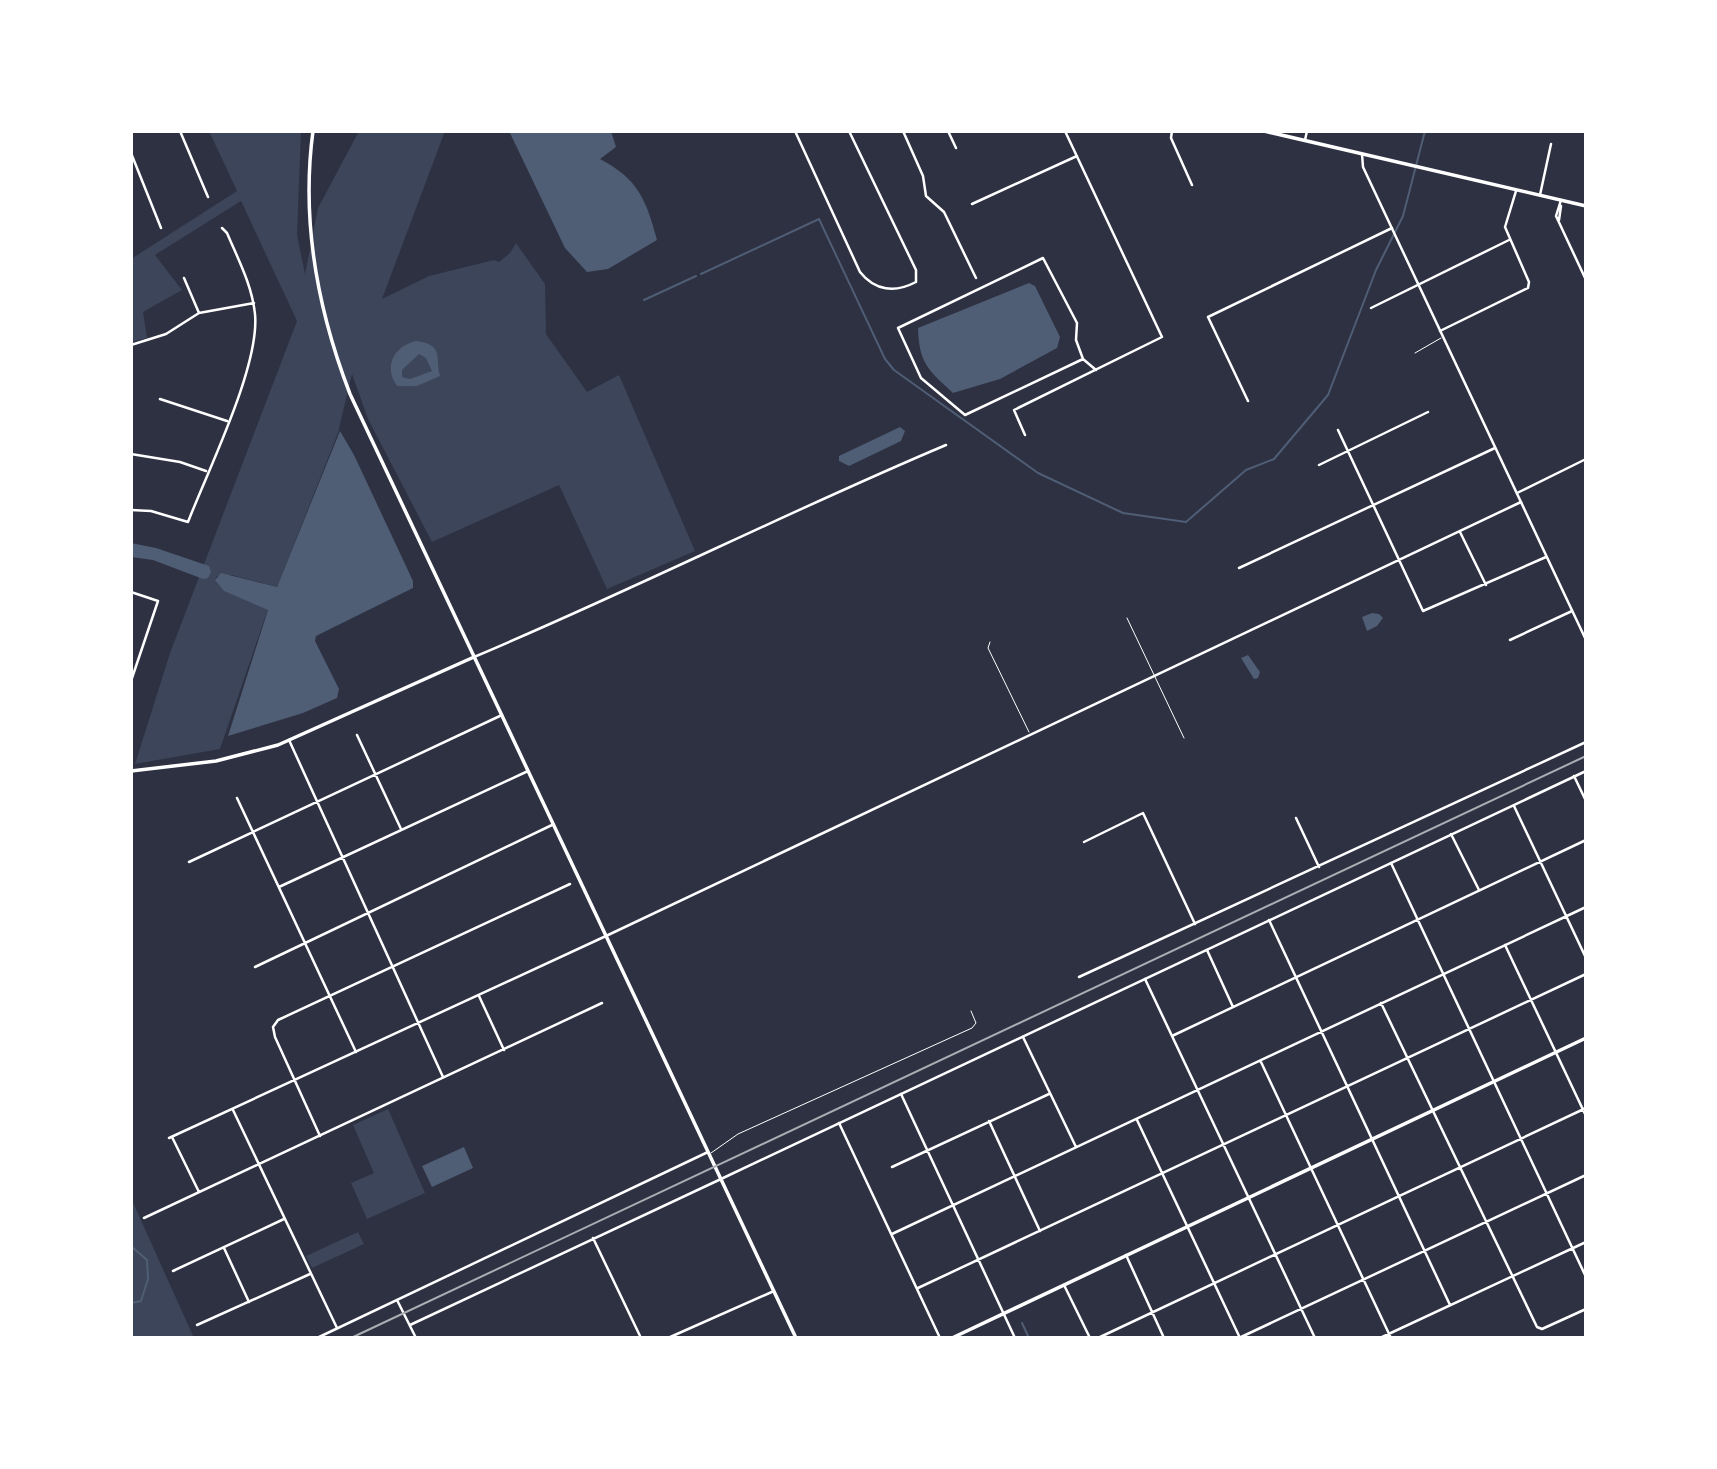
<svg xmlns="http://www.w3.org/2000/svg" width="1717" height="1469" font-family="Manrope,sans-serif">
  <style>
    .green { fill: #3c4559 }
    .water { fill: #4f5d75; fill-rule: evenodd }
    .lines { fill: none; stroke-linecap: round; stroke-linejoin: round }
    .stream { stroke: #4f5d75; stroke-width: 2 }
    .service { stroke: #fff; stroke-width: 1 }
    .minor { stroke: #fff; stroke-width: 2.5 }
    .tertiary { stroke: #fff; stroke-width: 2.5 }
    .secondary { stroke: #fff; stroke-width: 3.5 }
    .primary { stroke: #fff; stroke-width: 3.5 }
    .rail { stroke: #abadb3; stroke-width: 2 }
  </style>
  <rect width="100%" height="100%" fill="#2d3142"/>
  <path class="green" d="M 209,131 L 301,131 L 297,235 L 305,274 L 318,208 L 359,131 L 445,131 L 382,299 L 429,276 L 494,260 L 499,262 L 510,253 L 516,243 L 545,284 L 546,334 L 587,392 L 619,375 L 695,551 L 607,589 L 559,485 L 432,542 L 368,419 L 352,374 L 338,433 L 277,587 L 232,575 L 217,576 L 215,580 L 268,609 L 220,749 L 135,764 L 170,653 L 297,321 L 241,201 L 155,255 L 182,290 L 143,312 L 147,338 L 131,342 L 131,259 L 237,191 Z
    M 388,1109 L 425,1193 L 367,1219 L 351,1183 L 374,1173 L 353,1125 Z
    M 131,1198 L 194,1338 L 131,1338 Z
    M 358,1232 L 364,1244 L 312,1268 L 306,1256 Z"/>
  <path class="water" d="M 509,131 L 611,131 L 616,147 L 600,159 C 638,179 646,199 657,240 L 608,269 L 587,272 L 565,248 Z
    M 1029,283 L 1035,286 L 1060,337 L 1057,348 L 1000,379 L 953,393 C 928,370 919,363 918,328 Z
    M 416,341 C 445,344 435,360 440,376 L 417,386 L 397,386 C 383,367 394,346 416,341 ZM 419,354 L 426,358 L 432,371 L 410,379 L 402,377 L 402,370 Z
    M 900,427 L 905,431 L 901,441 L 849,466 L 839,461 L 839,456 Z
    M 340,431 L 354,455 L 413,581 L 413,588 L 316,636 L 315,641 L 339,689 L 337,698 L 303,713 L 228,736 L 268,610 L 224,591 L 215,580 L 221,573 L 277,587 Z
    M 131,543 L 156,548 L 209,566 L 211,572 L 208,578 L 203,579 L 153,560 L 131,557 Z
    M 1372,613 L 1379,614 L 1383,618 L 1377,626 L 1367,631 L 1362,617 Z
    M 1248,655 L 1260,672 L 1258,678 L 1254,679 L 1241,658 Z
    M 464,1147 L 473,1168 L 432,1187 L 422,1166 Z"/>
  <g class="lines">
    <path class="stream" d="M 701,274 L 819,219 L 885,359 L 894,370 L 1038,473 L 1123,513 L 1186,522 L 1246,470 L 1274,459 L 1328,395 L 1376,270 L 1403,216 L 1425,131
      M 644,300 L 696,276
      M 131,1246 L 147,1260 L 148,1279 L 141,1301 L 131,1303
      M 1022,1323 L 1029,1338"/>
    <path class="service" d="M 1415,353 L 1441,338
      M 1127,618 L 1184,738
      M 990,642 L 988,648 L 1029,732
      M 711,1153 L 738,1134 L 972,1028 L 976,1023 L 971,1011"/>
    <path class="minor" d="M 180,131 L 208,197
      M 795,131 L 860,272 C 875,291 895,293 916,282 L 916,270 L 849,131
      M 903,131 L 923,176 L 926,196 L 944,212 L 976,278
      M 948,131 L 956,148
      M 1172,131 L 1171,138 L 1192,185
      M 131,153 L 161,228
      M 1540,195 L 1551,144
      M 1561,200 L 1556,216 L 1586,280
      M 972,204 L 1077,156
      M 1559,220 L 1561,206
      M 184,278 L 199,313
      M 1371,308 L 1509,240
      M 1440,331 L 1528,288 L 1529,282 L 1505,227 L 1516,191
      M 131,345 L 166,334 L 199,313 L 254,303
      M 1083,359 L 1076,340 L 1077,323 L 1043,258 L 898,328 L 921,378 L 965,415 L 1083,359 L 1096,370
      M 160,399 L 227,421
      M 1248,401 L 1208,317 L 1392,228
      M 1338,430 L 1423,611 L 1546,557
      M 1025,435 L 1014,410 L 1162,337 L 1065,131
      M 131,454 L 180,462 L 206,471
      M 1319,465 L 1428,412
      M 1517,493 L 1586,459
      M 131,510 L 151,511 L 188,522 C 208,470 260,366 255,314 C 252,285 238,259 227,233 L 222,228
      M 1460,532 L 1486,585
      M 1239,568 L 1495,448
      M 131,592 L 158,601 L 131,681
      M 1510,640 L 1572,611
      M 474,657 C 633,590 787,512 946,445
      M 357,735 L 401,829
      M 289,740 L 443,1077
      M 1574,776 L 1586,801
      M 237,798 L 356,1052
      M 1514,806 L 1586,958
      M 1296,818 L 1319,867
      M 1451,834 L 1479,890
      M 1084,842 L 1143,813 L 1195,924
      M 189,862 L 502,715
      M 1391,863 L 1586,1277
      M 279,887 L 528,771
      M 1269,920 L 1450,1305
      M 1505,945 L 1586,1116
      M 1207,950 L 1233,1007
      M 255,967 L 552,825
      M 1079,977 L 1586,742
      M 1145,979 L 1315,1338
      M 479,996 L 504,1050
      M 1381,1003 L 1537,1327 L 1542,1329 L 1586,1309
      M 1172,1036 L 1586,840
      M 1023,1037 L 1076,1147
      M 1261,1062 L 1391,1338
      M 901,1094 L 1015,1338
      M 233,1110 L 337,1328
      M 1137,1120 L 1240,1338
      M 989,1121 L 1040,1231
      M 839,1123 L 940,1338
      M 320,1136 L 275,1037 L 273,1027 L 278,1020 L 570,884
      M 172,1137 L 199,1192
      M 169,1138 L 606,936 L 1521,502
      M 892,1167 L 1049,1094
      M 144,1218 L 602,1003
      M 892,1234 L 1586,907
      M 593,1238 L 641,1338
      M 224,1248 L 249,1302
      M 1126,1255 L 1164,1338
      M 173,1271 L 284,1219
      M 1064,1285 L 1090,1338
      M 918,1288 L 1586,974
      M 397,1300 L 416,1338
      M 197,1325 L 310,1274
      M 410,1325 L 721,1179
      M 668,1338 L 774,1291
      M 1098,1338 L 1586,1108
      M 1239,1338 L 1586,1175
      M 1380,1338 L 1586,1242"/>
    <path class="tertiary" d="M 1305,140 L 1307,131
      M 1362,154 L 1363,167 L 1586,640
      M 721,1179 L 1586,771
      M 317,1338 L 708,1152"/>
    <path class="secondary" d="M 313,131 C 301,220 318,311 350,394 L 796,1338
      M 1264,131 L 1586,206
      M 131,771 L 216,761 L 278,745 L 474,657"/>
    <path class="primary" d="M 952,1338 L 1586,1038"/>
    <path class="rail" d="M 351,1338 L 1586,756"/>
  </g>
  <rect width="1717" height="1469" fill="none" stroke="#ffffff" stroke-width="266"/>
</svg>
